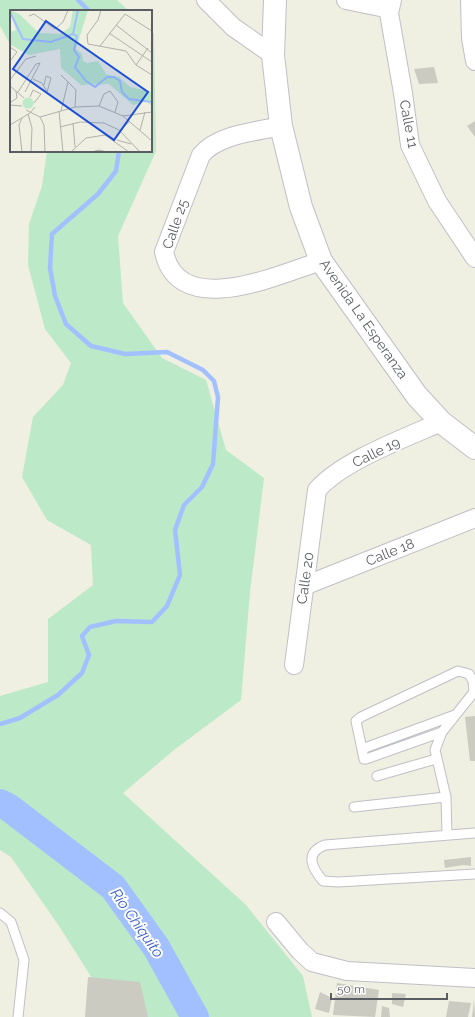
<svg xmlns="http://www.w3.org/2000/svg" width="475" height="1017" font-family="Raleway,sans-serif">
  <style>
    .green { fill: #bce9c7 }
    .lines { fill: none; stroke-linecap: round; stroke-linejoin: round }
    .stream { stroke: #a2c0ff; stroke-width: 4.5 }
    .river { stroke: #a2c0ff; stroke-width: 28 }
    .building { fill: #cccbc1 }
    .service-casing { stroke: #bfc0c7; stroke-width: 11 }
    .minor-casing { stroke: #bfc0c7; stroke-width: 20 }
    .tertiary-casing { stroke: #bfc0c7; stroke-width: 24 }
    .service { stroke: #fff; stroke-width: 9 }
    .minor { stroke: #fff; stroke-width: 18 }
    .tertiary { stroke: #fff; stroke-width: 22 }
    .labels { text-anchor: middle; stroke-width: 4; stroke-linejoin: round; paint-order: stroke }
    .street-label { font-size: 14px; fill: #5b5d65; stroke: #fff }
    .water-label { font-size: 15px; font-style: italic; fill: #3a5ecd; stroke: #fff }
    .inset-river { fill: none; stroke: #a2c0ff; stroke-width: 2 }
    .inset-road { fill: none; stroke: #b0b1ac; stroke-width: 1 }
    .view { fill: #1d4ed8; fill-opacity: 0.15; stroke: #1d4ed8; stroke-width: 2 }
    .inset-edge { fill: none; stroke: #5b5d65; stroke-width: 2 }
  </style>
  <rect width="100%" height="100%" fill="#efefe2"/>
  <path class="green" d="M 0,0 L 117,0 L 129,11 L 11,11 L 11,46 L 0,26 Z
    M 151,30 L 154,34 L 156,151 L 118,236 L 123,303 L 162,358 L 206,380 L 226,450 L 264,478 L 250,592 L 241,700 L 174,750 L 123,793 L 246,905 L 303,976 L 312,1017 L 112,1017 L 111,1008 L 59,926 L 11,857 L 0,850 L 0,696 L 48,682 L 48,619 L 93,585 L 91,545 L 47,520 L 22,477 L 33,417 L 63,385 L 71,363 L 45,329 L 28,265 L 29,224 L 42,186 L 47,151 L 151,151 Z"/>
  <g class="lines">
    <path class="stream" d="M 78,0 L 89,11
      M 0,724 L 20,718 L 58,695 L 82,673 L 89,655 L 82,636 L 90,627 L 116,621 L 152,622 L 167,606 L 180,575 L 175,530 L 184,505 L 202,487 L 213,464 L 218,397 L 214,381 L 203,370 L 167,352 L 125,354 L 91,346 L 66,324 L 55,296 L 50,268 L 52,234 L 98,194 L 116,171 L 119,151"/>
    <path class="river" d="M 0,803 L 8,807 L 113,887 L 156,947 L 195,1017"/>
  </g>
  <path class="building" d="M 434,67 L 438,83 L 419,84 L 414,69 Z
    M 475,121 L 475,137 L 467,126 Z
    M 475,716 L 475,761 L 470,761 L 465,717 Z
    M 471,857 L 471,866 L 463,865 L 445,868 L 444,860 Z
    M 88,977 L 140,982 L 148,1017 L 85,1017 Z
    M 337,983 L 379,990 L 375,1017 L 333,1015 Z
    M 320,992 L 332,998 L 329,1013 L 315,1009 Z
    M 392,993 L 406,994 L 403,1007 L 392,1004 Z
    M 474,1000 L 475,1017 L 472,1017 Z
    M 449,1001 L 471,1003 L 468,1017 L 446,1017 Z
    M 382,1006 L 389,1008 L 390,1017 L 381,1017 Z"/>
  <g class="lines">
    <defs>
      <path id="service" d="M 442,732 L 366,759 L 364,759 L 356,721 L 361,717 L 458,671 L 469,674 L 473,681 L 474,692 L 442,732 L 435,750 L 446,797 L 447,835
        M 362,749 L 455,715
        M 377,776 L 436,759
        M 354,807 L 446,797
        M 475,833 L 325,845 C 304,853 312,868 323,881 L 338,882 L 475,874
        M 0,913 L 11,922 L 24,960 L 18,1017"/>
      <path id="minor" d="M 206,0 L 233,27 L 273,55
        M 346,0 L 390,9
        M 392,0 L 389,13 L 403,93 L 410,145 L 437,201 L 475,258
        M 470,0 L 471,38 L 475,61
        M 281,126 C 255,132 219,134 201,155 L 164,252 C 179,321 280,274 321,261
        M 304,586 L 475,518
        M 294,665 L 317,490 C 342,461 405,438 441,422
        M 276,922 L 300,951 L 312,962 L 347,971 L 475,978"/>
      <path id="tertiary" d="M 275,0 L 273,55 L 281,126 L 301,207 L 321,261 L 417,396 L 441,422 L 475,448"/>
    </defs>
    <use href="#service" class="service-casing"/>
    <use href="#minor" class="minor-casing"/>
    <use href="#tertiary" class="tertiary-casing"/>
    <use href="#service" class="service"/>
    <use href="#minor" class="minor"/>
    <use href="#tertiary" class="tertiary"/>
  </g>
  <g class="labels">
    <g class="street-label">
      <text transform="translate(409 124) rotate(79)" y="5">Calle 11</text>
      <text transform="translate(175 224) rotate(-71)" y="5">Calle 25</text>
      <text transform="translate(364 319) rotate(55)" y="5">Avenida La Esperanza</text>
      <text transform="translate(376 452) rotate(-26)" y="5">Calle 19</text>
      <text transform="translate(390 552) rotate(-22)" y="5">Calle 18</text>
      <text transform="translate(305 578) rotate(-82)" y="5">Calle 20</text>
    </g>
    <g class="water-label">
      <text transform="translate(137 923) rotate(55)" y="5">Río Chiquito</text>
    </g>
  </g>
  <g transform="translate(10 10)">
    <rect width="142" height="142" fill="#efefe2"/>
    <path d="M 0,0 L 9,4 L 29,23 L 51,24 L 60,17 L 63,0 L 78,0 L 66,39 L 72,44 L 73,51 L 77,53 L 88,51 L 96,64 L 109,67 L 120,77 L 142,82 L 142,96 L 136,91 L 123,95 L 99,74 L 71,75 L 51,58 L 50,39 L 19,45 L 1,35 L 0,22 L 6,20 ZM12.5 93a5.5 5.5 0 1 1 11 0a5.5 5.5 0 1 1-11 0Z" fill="#bce9c7"/>
    <path class="inset-river" d="M 0,2 L 13,29 L 41,32 L 63,24 L 68,0M 63,24 L 67,26 L 64,40 L 69,47 L 65,57 L 76,71 L 85,77 L 97,67 L 104,67 L 110,71 L 112,82 L 119,89 L 142,92"/>
    <path class="inset-road" d="M 91,0 L 88,10 L 77,25 L 78,34 L 116,41 L 126,55 L 142,65M 19,6 L 24,4 L 45,19 L 53,12 L 58,0M 106,15 L 142,43M 99,23 L 142,52M 90,36 L 115,4 L 142,21M 0,37 L 7,42 L 0,51M 126,55 L 138,38M 51,65 L 66,80 L 65,97M 23,69 L 32,73 L 37,82 L 41,68 L 36,66 L 34,75M 0,70 L 16,49 L 26,46M 0,76 L 14,88M 8,82 L 26,54 L 30,53 L 15,82M 20,87 L 23,80 L 31,84 L 24,93M 1,92 L 7,88 L 6,81M 0,95 L 12,96M 89,96 L 94,84 L 100,81 L 108,92 L 105,102M 16,100 L 30,107 L 65,97 L 89,96 L 113,106 L 142,131M 49,101 L 53,142M 51,101 L 58,72M 18,104 L 22,118 L 21,142M 113,106 L 142,102M 30,107 L 34,115 L 35,142M 63,113 L 65,137M 0,115 L 20,103 L 25,97M 50,117 L 70,112 L 94,113 L 109,120 L 130,142M 130,120 L 135,102M 109,121 L 120,111M 107,130 L 121,134M 12,142 L 9,115 L 12,108M 61,142 L 76,128 L 95,125 L 119,142M 82,142 L 89,140 L 97,142"/>
    <path class="view" d="M 36,11 L 138,82 L 104,130 L 3,59 Z"/>
    <rect width="142" height="142" class="inset-edge"/>
  </g>
  <path d="M331 993v6h116v-6" fill="none" stroke="#5b5d65" stroke-width="2"/>
  <text x="337" y="993" font-size="12" fill="#5b5d65" stroke="#ffffff" stroke-width="3" paint-order="stroke">50 m</text>
</svg>
